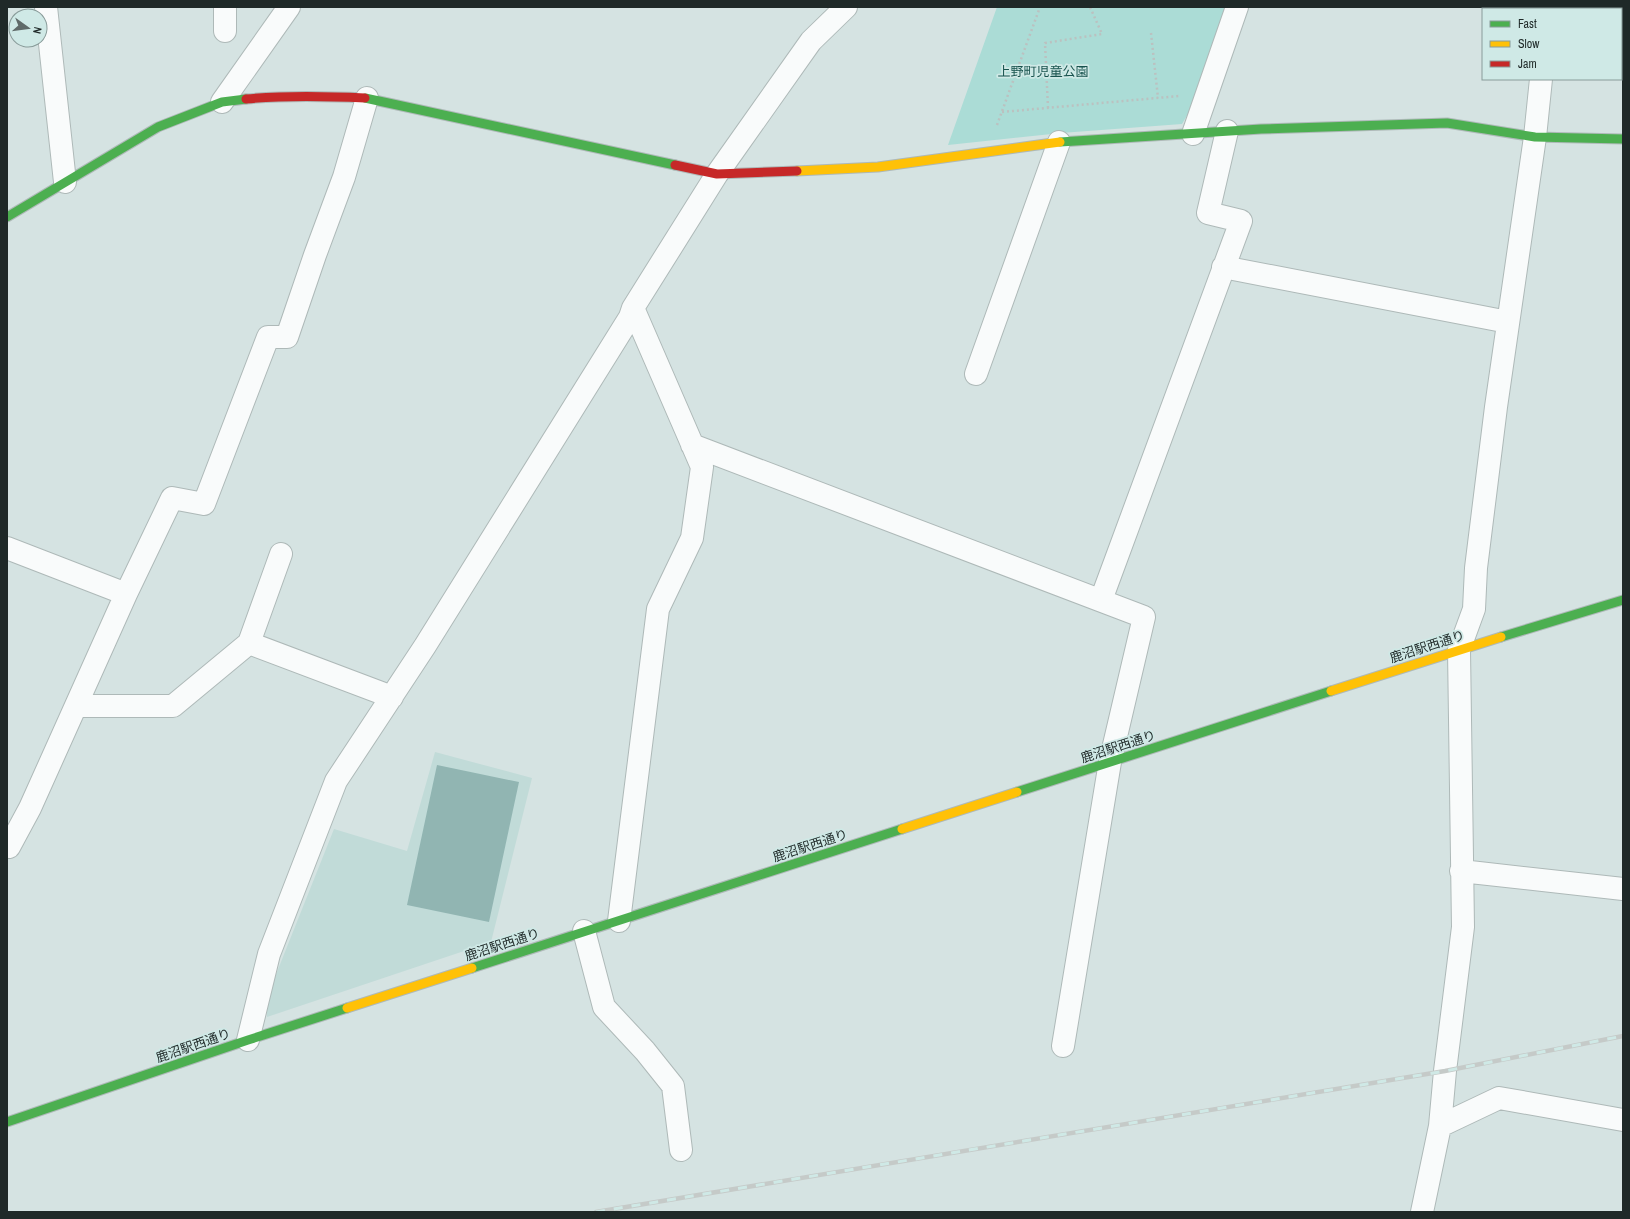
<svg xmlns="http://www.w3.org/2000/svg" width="1630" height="1219" font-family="'Archivo Narrow','Noto Sans JP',sans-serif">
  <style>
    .built { fill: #c1dbd8 }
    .green { fill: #abdcd6 }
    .building { fill: #91b5b2 }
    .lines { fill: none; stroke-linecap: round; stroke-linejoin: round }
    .street-casing { stroke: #aeb9b8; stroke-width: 24 }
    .fast-casing { stroke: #aeb9b8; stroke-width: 11 }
    .slow-casing { stroke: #aeb9b8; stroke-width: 11 }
    .jam-casing { stroke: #aeb9b8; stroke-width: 11 }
    .path { stroke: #bbc1c0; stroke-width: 2.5; stroke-dasharray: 2 3; stroke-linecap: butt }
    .street { stroke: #f9fbfb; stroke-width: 22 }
    .fast { stroke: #4caf50; stroke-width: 9 }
    .slow { stroke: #ffc107; stroke-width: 9 }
    .jam { stroke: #c62828; stroke-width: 9 }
    .rail-casing { stroke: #c5cac8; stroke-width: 4.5 }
    .rail { stroke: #cfe9e6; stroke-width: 3; stroke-dasharray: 9; stroke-linecap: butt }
    .labels { text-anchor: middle; stroke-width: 3.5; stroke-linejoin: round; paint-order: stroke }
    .park-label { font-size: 13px; fill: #18534e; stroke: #cfe9e6 }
    .street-label { font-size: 13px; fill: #1f2928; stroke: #cfe9e6 }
  </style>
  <rect width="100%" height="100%" fill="#d5e3e2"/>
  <path class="built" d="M 435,752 L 532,778 L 491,942 L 267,1017 L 267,997 L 334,829 L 407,851 Z"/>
  <path class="green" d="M 997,7 L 1227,7 L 1196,100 L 1182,124 L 1061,133 L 948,145 Z"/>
  <path class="building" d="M 437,765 L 519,782 L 489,922 L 407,905 Z"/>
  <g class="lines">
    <defs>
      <path id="street" d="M 46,7 L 65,182
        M 225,7 L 225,31
        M 1548,9 L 1548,7
        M 222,102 L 289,7
        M 1193,134 L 1237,7
        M 1223,267 L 1508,322
        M 976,374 L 1059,142
        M 692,445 L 1144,617 L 1110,762 L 1063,1046
        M 7,548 L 126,594
        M 281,554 L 249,643 L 392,697
        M 1101,600 L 1241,221 L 1208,213 L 1227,131
        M 76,706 L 173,706 L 249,643
        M 7,846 L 9,847 L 30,808 L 126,594 L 172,498 L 204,504 L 268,337 L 287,337 L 315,255 L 344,177 L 367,98
        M 1461,871 L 1623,889
        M 619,921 L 658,609 L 692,538 L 702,467 L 633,308
        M 584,931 L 604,1007 L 645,1051 L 673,1086 L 681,1150
        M 248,1040 L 269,954 L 336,781 L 425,646 L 630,317 L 633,308 L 717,174 L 811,41 L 846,7
        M 1440,1126 L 1499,1098 L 1623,1120
        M 1422,1212 L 1440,1126 L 1445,1071 L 1463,927 L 1459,650 L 1474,609 L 1476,568 L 1496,407 L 1535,137 L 1541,79"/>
      <path id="fast" d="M 365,98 L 675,165
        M 1060,142 L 1261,129 L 1447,123 L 1535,137 L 1623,139
        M 7,217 L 158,127 L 222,102 L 246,99
        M 1501,637 L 1623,600
        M 1017,792 L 1331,691
        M 472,968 L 902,829
        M 7,1122 L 248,1040 L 347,1008"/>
      <path id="slow" d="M 797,171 L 878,167 L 1060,142
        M 1331,691 L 1501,637
        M 902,829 L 1017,792
        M 347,1008 L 472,968"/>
      <path id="jam" d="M 246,99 C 287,95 324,96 365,98
        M 675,165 L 717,174 L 797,171"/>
    </defs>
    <use href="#street" class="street-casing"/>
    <use href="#fast" class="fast-casing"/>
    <use href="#slow" class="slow-casing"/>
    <use href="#jam" class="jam-casing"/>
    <path class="path" d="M 1151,33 L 1158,98
      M 1048,108 L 1045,43 L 1102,34 L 1090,7
      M 1002,112 L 1179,96
      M 997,125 L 1040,7"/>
    <use href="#street" class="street"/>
    <use href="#fast" class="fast"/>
    <use href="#slow" class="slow"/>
    <use href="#jam" class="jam"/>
    <defs>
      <path id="rail" d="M 596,1212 L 1445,1071 L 1623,1036"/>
    </defs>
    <use href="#rail" class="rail-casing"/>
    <use href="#rail" class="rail"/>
  </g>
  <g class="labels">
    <g class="park-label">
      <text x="1043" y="76">上野町児童公園</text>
    </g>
    <g class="street-label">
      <text transform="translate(1427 646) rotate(-18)" y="5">鹿沼駅西通り</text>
      <text transform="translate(1118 746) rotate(-18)" y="5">鹿沼駅西通り</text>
      <text transform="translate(810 845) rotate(-18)" y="5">鹿沼駅西通り</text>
      <text transform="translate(502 944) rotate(-18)" y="5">鹿沼駅西通り</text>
      <text transform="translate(193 1045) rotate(-19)" y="5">鹿沼駅西通り</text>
    </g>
  </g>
  <rect width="1630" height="1219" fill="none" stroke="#1f2928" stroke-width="16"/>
  <rect x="1482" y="8" width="140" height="72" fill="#cfe9e6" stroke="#899c9a"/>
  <rect x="1490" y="21" width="20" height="6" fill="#4caf50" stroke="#899c9a"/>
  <text x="1518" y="28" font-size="12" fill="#1f2928">Fast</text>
  <rect x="1490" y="41" width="20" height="6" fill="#ffc107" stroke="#899c9a"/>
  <text x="1518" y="48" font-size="12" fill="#1f2928">Slow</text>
  <rect x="1490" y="61" width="20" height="6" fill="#c62828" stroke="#899c9a"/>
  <text x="1518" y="68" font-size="12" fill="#1f2928">Jam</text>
  <g transform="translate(28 28) rotate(104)"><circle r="19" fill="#cfe9e6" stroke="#899c9a"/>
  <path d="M0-3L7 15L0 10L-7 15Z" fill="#5f6a69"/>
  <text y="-6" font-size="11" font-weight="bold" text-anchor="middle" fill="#1f2928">N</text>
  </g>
</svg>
